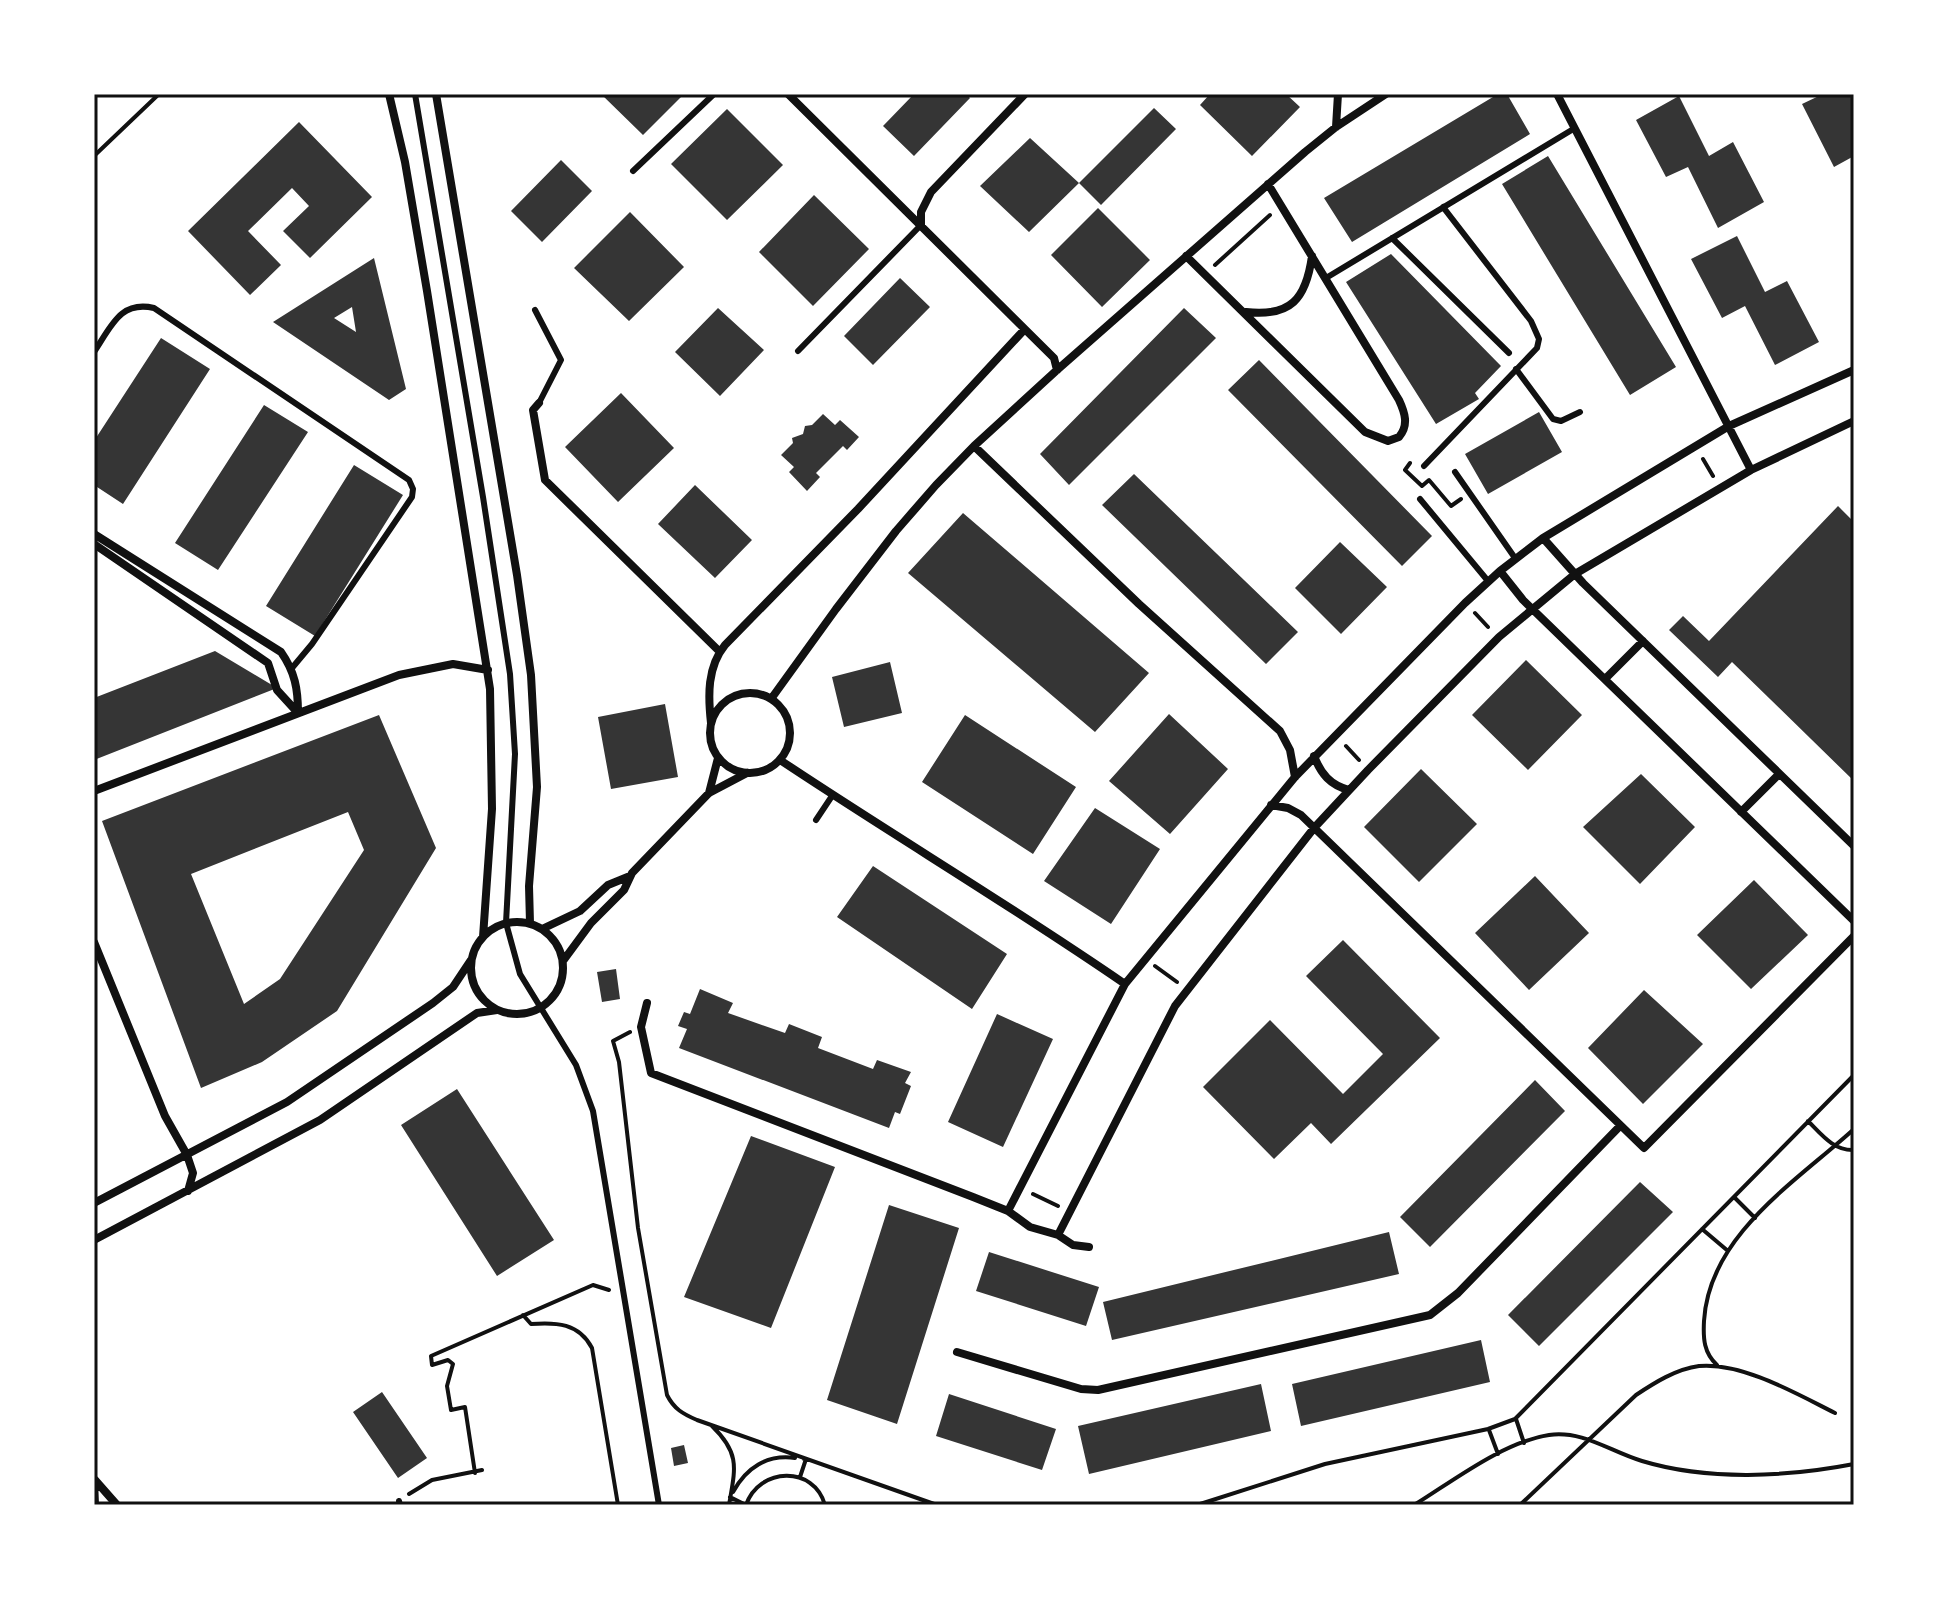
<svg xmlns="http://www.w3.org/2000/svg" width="1948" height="1599" font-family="'Space Grotesk',sans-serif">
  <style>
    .building { fill: #353535; fill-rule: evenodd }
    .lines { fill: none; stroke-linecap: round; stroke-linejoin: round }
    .path { stroke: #111; stroke-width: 4 }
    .service { stroke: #111; stroke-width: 6 }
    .minor { stroke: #111; stroke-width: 8 }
    .neatline { fill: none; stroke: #111; stroke-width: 3 }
  </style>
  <rect width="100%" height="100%" fill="#fff"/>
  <path class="building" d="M 601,94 L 684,94 L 643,135 Z
    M 914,94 L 966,94 L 970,98 L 914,156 L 883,126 Z
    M 1210,94 L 1286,94 L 1300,107 L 1252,156 L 1200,105 Z
    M 1498,94 L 1507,94 L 1530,134 L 1352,242 L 1324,198 Z
    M 1823,94 L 1854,94 L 1854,156 L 1834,167 L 1802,104 Z
    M 1679,96 L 1709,156 L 1733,142 L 1764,202 L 1718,228 L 1688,167 L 1666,177 L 1636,120 Z
    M 1154,108 L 1176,129 L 1101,205 L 1079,183 Z
    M 727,109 L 783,165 L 727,220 L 671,164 Z
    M 299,122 L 372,197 L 310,258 L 283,231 L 309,206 L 292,188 L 248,231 L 281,265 L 250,295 L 188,231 Z
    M 1030,138 L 1079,183 L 1029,232 L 980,186 Z
    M 1548,156 L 1676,367 L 1630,395 L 1502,184 Z
    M 561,160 L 592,191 L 542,242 L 511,211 Z
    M 814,195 L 869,249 L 813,306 L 759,252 Z
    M 1098,208 L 1150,260 L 1102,307 L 1051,255 Z
    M 630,212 L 684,267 L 629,321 L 574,268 Z
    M 1737,236 L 1765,292 L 1787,281 L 1819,342 L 1775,365 L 1745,306 L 1722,318 L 1691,259 Z
    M 1391,254 L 1501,366 L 1475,393 L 1479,399 L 1436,424 L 1346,282 Z
    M 374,258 L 406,389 L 389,400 L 273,322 ZM 352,307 L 356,332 L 334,318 Z
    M 900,278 L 930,307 L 873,365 L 844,336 Z
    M 718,308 L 764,350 L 720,396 L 675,352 Z
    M 1184,308 L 1216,338 L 1069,485 L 1040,454 Z
    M 161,338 L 210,369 L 123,504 L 94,485 L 94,441 Z
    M 1259,360 L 1432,536 L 1402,566 L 1228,390 Z
    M 621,393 L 674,448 L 618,502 L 565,447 Z
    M 264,405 L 308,432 L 218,570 L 175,543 Z
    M 1539,412 L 1562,452 L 1488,494 L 1465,454 Z
    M 823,414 L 835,425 L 840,420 L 859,437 L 847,450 L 843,446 L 816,473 L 820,477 L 807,491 L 789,472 L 794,467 L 781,455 L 793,443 L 792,438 L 803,434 L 805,426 L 812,425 Z
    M 354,465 L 403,495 L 315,636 L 266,606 Z
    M 1134,474 L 1298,632 L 1266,664 L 1102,505 Z
    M 695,485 L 752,540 L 715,578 L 658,524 Z
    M 1838,506 L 1854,522 L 1854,781 L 1732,662 L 1718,677 L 1669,630 L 1683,616 L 1709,641 Z
    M 963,513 L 1149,673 L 1095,732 L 908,573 Z
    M 1340,542 L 1387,587 L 1341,634 L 1295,588 Z
    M 215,651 L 277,688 L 94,760 L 94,698 Z
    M 1526,660 L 1582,715 L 1528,770 L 1472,715 Z
    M 890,662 L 902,713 L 844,727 L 832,677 Z
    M 665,704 L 678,777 L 611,789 L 598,717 Z
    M 1169,714 L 1228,769 L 1170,834 L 1109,781 Z
    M 379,715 L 436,848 L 337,1011 L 262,1062 L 201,1088 L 102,821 ZM 348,812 L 364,850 L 280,979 L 244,1004 L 191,874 Z
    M 965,715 L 1076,787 L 1033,854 L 922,782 Z
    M 1421,769 L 1477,824 L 1419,882 L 1364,827 Z
    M 1641,774 L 1695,827 L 1640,884 L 1583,827 Z
    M 1095,808 L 1160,849 L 1111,924 L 1044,881 Z
    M 873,866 L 1007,954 L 972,1009 L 837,917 Z
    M 1535,876 L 1589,933 L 1529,990 L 1475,933 Z
    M 1754,880 L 1808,935 L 1751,989 L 1697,935 Z
    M 1343,940 L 1440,1038 L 1331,1144 L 1311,1123 L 1274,1159 L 1203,1087 L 1270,1020 L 1343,1094 L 1383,1054 L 1306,976 Z
    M 616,969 L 620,999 L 602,1002 L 597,972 Z
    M 700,989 L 733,1003 L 728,1013 L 785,1033 L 789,1024 L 822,1037 L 818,1048 L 873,1069 L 877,1060 L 911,1072 L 905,1083 L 911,1086 L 900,1114 L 895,1112 L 889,1128 L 679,1048 L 687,1029 L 678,1026 L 684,1012 L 690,1014 Z
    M 1644,990 L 1703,1044 L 1643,1104 L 1588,1048 Z
    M 997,1014 L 1053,1039 L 1003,1147 L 948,1122 Z
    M 1535,1080 L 1565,1111 L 1430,1247 L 1400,1217 Z
    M 457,1089 L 554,1240 L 497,1276 L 401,1125 Z
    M 751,1136 L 835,1167 L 771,1328 L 684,1297 Z
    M 1640,1182 L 1673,1212 L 1539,1346 L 1508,1315 Z
    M 889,1205 L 959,1228 L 897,1424 L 827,1400 Z
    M 1389,1232 L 1399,1274 L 1112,1340 L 1103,1302 Z
    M 989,1252 L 1099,1287 L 1086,1326 L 976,1291 Z
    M 1481,1340 L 1490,1382 L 1301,1426 L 1292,1384 Z
    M 1261,1384 L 1271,1431 L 1089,1474 L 1078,1426 Z
    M 382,1392 L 427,1458 L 398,1478 L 353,1412 Z
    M 949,1394 L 1056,1429 L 1042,1470 L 936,1436 Z
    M 684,1445 L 688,1463 L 674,1466 L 671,1448 Z"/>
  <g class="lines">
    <path class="path" d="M 94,156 L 159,94
      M 1215,265 L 1270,215
      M 1703,459 L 1713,476
      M 1410,463 L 1405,470 L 1422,486 L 1429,480 L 1451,506 L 1461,499
      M 1475,613 L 1488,627
      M 1346,746 L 1359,760
      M 1155,966 L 1177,982
      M 630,1032 L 613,1041 L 619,1062 L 638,1228 L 667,1395 C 674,1409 683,1414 697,1420 L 937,1505
      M 1808,1121 C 1822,1135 1834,1151 1854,1150
      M 1033,1194 L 1058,1206
      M 1734,1197 L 1755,1218
      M 1702,1229 L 1728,1251
      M 523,1315 L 531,1324 C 556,1322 579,1323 592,1348 L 618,1505
      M 1717,1365 C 1704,1353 1703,1339 1704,1321 C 1709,1235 1797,1181 1854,1129
      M 1516,1419 L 1524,1443
      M 712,1426 C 741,1454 735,1469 729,1505
      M 1489,1430 L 1498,1454
      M 475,1473 L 465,1407 L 451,1410 L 447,1386 L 453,1364 L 448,1360 L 432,1365 L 431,1356 L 593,1285 L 609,1290
      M 800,1477 L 806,1459 L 804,1459
      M 733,1492 C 746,1468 767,1454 795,1458
      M 409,1494 L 432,1480 L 482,1470
      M 730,1497 L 746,1505
      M 746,1505 C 759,1467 814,1465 825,1505
      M 1197,1505 L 1325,1464 L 1488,1429 L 1515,1419 L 1854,1075
      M 1414,1505 C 1453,1481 1503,1442 1549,1435 C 1583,1430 1611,1452 1642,1461 C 1708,1481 1787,1477 1854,1464
      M 1520,1505 L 1636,1395 C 1654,1383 1676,1369 1699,1366 C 1742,1362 1797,1394 1835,1413"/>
    <path class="service" d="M 415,94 L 483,497 L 510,674 L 515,754 L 506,923 L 520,974 L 576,1065 L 593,1111 L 659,1505
      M 633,171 L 714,94
      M 1392,238 L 1509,353
      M 1326,278 L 1575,128
      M 535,310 L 561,360 L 539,403
      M 798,351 L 921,225
      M 94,352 C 111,327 120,300 154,308 L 409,480 L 413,489 L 412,497 L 312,644 L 292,668
      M 1516,369 L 1553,419 L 1561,421 L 1580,412
      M 1424,466 L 1537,348 L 1539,339 L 1531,321 L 1443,207
      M 1455,472 L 1515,558
      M 1420,499 L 1488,581
      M 816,820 L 832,796
      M 399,1501 L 400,1505"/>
    <path class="minor" d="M 389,94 L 405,162 L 427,291 L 490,689 L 492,809 L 483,937
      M 436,94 L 517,575 L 531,675 L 537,787 L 529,886 L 530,923
      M 788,94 L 1054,358 L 1057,370
      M 1557,94 L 1751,470
      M 1336,127 L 1338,94
      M 921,225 L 921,212 L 931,192 L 1025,94
      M 1186,256 L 1365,432 L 1388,441 L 1399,437 C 1409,425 1405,413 1399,400 L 1268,184
      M 1246,312 C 1291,317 1306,299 1312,256
      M 539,403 L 533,410 L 545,480 L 719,651
      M 974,446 L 1139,604 L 1280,731 L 1290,750 L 1295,777
      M 94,534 L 281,652 C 295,672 298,689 298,713
      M 1543,538 L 1583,583 L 1854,846
      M 94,544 L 268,663 L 277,690 L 298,713
      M 1500,571 L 1523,600 L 1854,921
      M 1606,678 L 1643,641
      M710 733a40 40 0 1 1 80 0a40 40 0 1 1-80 0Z
      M 771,699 L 836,609 L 896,531 L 936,485 L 974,446 L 1057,370 L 1305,152 L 1336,127 L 1386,94
      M 711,723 C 708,696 707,667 725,645 L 858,509 L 1024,330
      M 1314,756 C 1321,774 1330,785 1349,790
      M 780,760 C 894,836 1012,906 1125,984
      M 94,791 L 399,675 L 453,664 L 488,670
      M 709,793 L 718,758
      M 1271,805 L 1288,808 L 1301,815 L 1644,1148 L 1854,936
      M 1741,812 L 1779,774
      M471 968a46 46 0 1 1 92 0a46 46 0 1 1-92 0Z
      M 542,929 L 580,911 L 608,885 L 630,876
      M 94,942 L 165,1116 L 187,1155 L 193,1173 L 188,1191
      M 563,961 L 591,923 L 624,890 L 632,873 L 709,793 L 747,773
      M 647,1003 L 641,1027 L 651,1073 L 973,1197 L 1008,1211 L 1030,1227 L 1058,1235 L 1073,1245 L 1089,1247
      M 94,1203 L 287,1102 L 433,1003 L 453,987 L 471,960
      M 1008,1211 L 1125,984 L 1295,777 L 1465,603 L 1500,571 L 1543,538 L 1729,426 L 1854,370
      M 1058,1235 L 1175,1006 L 1314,828 L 1368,770 L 1499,637 L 1575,574 L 1751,470 L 1854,421
      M 94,1240 L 320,1120 L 477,1013 L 497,1010
      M 957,1352 L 1081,1389 L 1098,1390 L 1430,1315 L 1458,1293 L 1620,1126
      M 94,1479 L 95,1505
      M 95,1480 L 117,1505"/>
  </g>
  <rect width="1948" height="1599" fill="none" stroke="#ffffff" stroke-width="192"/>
  <rect x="96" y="96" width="1756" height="1407" class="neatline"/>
</svg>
